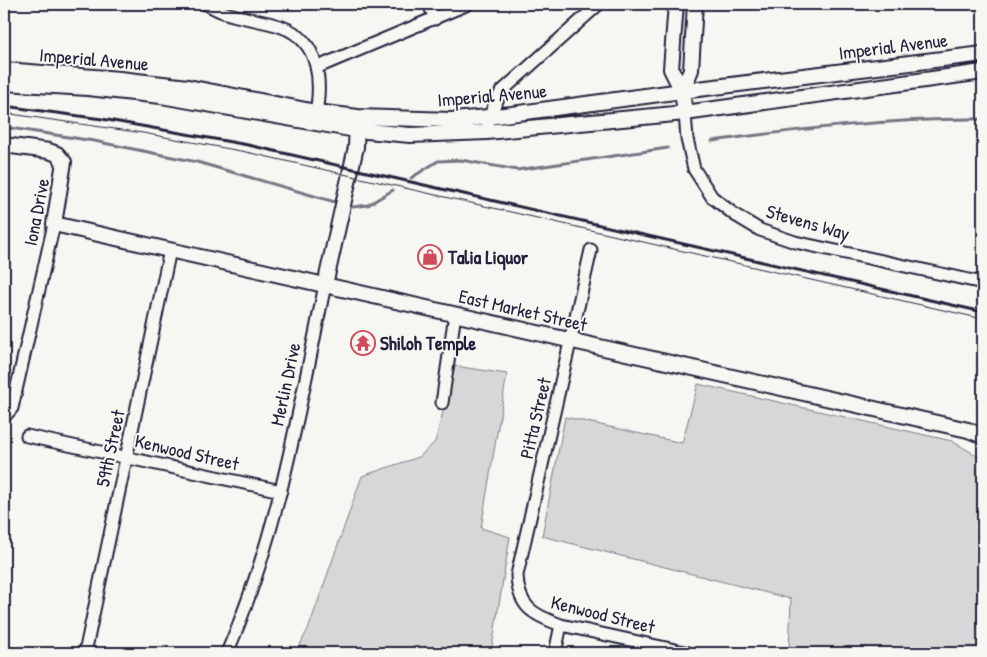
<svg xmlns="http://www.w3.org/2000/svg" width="987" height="657" font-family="'Patrick Hand',sans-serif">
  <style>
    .green { fill: #d7d7d7; stroke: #7c7c89 }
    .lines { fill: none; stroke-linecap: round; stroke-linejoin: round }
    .stream { stroke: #757583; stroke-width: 3 }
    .minor-casing { stroke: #22223b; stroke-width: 15 }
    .major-casing { stroke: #22223b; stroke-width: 18 }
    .minor { stroke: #f6f6f2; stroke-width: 11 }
    .major { stroke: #f6f6f2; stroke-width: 14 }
    .tram { stroke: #22223b; stroke-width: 1 }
    .rail { stroke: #22223b; stroke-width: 3 }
    .labels { text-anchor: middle; stroke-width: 4; stroke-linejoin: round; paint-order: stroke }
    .street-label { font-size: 19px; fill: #22223b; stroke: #f6f6f2 }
    .poi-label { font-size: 19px; font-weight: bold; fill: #22223b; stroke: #f6f6f2; text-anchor: start }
  </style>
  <rect width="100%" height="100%" fill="#f6f6f2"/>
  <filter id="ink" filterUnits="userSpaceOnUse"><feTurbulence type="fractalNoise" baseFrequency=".02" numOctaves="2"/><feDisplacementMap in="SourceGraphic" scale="10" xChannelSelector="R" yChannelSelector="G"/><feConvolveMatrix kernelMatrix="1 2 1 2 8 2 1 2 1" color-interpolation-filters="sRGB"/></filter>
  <g filter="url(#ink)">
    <path class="green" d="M 455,366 L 507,374 L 481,528 L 510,537 L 491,653 L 296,653 L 309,627 L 362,476 L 419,457 L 435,442 Z
      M 698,384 L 952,441 L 983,459 L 983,653 L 789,653 L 791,599 L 542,536 L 565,417 L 682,443 Z"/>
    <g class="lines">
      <path class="stream" d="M 4,127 L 94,141 L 197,162 L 335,202
        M 712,141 C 802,129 892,118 983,119
        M 411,178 L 438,161 L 461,160 L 517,170 L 668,148
        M 353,207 L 368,205 L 393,190"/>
      <defs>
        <path id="minor" d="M 206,4 C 211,6 217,10 223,12 C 242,19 263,20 282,27 C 321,41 322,84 315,118
          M 429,4 L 435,19
          M 318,67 L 468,4
          M 685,113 L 687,139 L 694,169 L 712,197 L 735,215 L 760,230 L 795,242 L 983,283
          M 487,132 L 489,117 L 501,92 L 599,4
          M 591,250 L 517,575 C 518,607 533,615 561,625 L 689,653
          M 442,403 L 455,314
          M 4,417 L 12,408 L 54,224
          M 27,436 L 281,491
          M 85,653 L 170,250
          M 227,653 C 278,535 299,410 325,285
          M 555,653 L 561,625"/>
        <path id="major" d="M 676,4 L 671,69 L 682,91 L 685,113
          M 4,70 L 120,79 L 188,87 L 316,112 L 358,117 L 452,120 L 489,117 L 682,91 L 983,54
          M 4,83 L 88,88 L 161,96 L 356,130 L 410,135 L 487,132 L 685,113 L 983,72
          M 682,91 L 691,70 L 695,4
          M 4,145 L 49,151 L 57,154 L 64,162 L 54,224 L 968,430 L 983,436
          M 325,285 L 356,147 L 357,123"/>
      </defs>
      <use href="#minor" class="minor-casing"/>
      <use href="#major" class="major-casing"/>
      <use href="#minor" class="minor"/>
      <use href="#major" class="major"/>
      <path class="tram" d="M 4,113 L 143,133 L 246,152 L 983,319"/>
      <path class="rail" d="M 4,106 L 102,119 L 248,145 L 983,312"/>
    </g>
  </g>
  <defs>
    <symbol id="shop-ring" viewBox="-11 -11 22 22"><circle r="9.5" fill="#f6f6f2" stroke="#d1495b" stroke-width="1.5"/><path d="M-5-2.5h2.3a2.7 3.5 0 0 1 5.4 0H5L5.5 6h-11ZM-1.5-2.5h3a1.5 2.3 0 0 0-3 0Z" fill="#d1495b"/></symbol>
    <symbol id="temple-ring" viewBox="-11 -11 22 22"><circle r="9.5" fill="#f6f6f2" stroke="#d1495b" stroke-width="1.5"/><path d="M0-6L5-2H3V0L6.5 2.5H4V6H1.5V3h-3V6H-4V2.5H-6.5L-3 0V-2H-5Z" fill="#d1495b"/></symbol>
  </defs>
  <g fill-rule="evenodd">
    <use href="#shop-ring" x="416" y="243" width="28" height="28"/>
    <use href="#temple-ring" x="349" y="329" width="28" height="28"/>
  </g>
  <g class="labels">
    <g class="street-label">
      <text transform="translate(893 46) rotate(-7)" y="7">Imperial Avenue</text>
      <text transform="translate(94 59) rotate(5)" y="7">Imperial Avenue</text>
      <text transform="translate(492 95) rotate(-5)" y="7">Imperial Avenue</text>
      <text transform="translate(36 212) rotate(-79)" y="7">Iona Drive</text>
      <text transform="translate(808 222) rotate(16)" y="7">Stevens Way</text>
      <text transform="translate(523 310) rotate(13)" y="7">East Market Street</text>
      <text transform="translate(285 384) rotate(-78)" y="7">Merlin Drive</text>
      <text transform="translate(535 418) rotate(-77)" y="7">Pitta Street</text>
      <text transform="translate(110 448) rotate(-78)" y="7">59th Street</text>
      <text transform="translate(187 452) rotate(13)" y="7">Kenwood Street</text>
      <text transform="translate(603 614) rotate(14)" y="7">Kenwood Street</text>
    </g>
    <g class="poi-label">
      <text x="448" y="264">Talia Liquor</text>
      <text x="380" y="350">Shiloh Temple</text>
    </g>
  </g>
  <rect width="987" height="657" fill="none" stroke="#f6f6f2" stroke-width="20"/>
  <rect x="10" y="10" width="967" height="637" fill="none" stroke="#22223b" stroke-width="2" filter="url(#ink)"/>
</svg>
